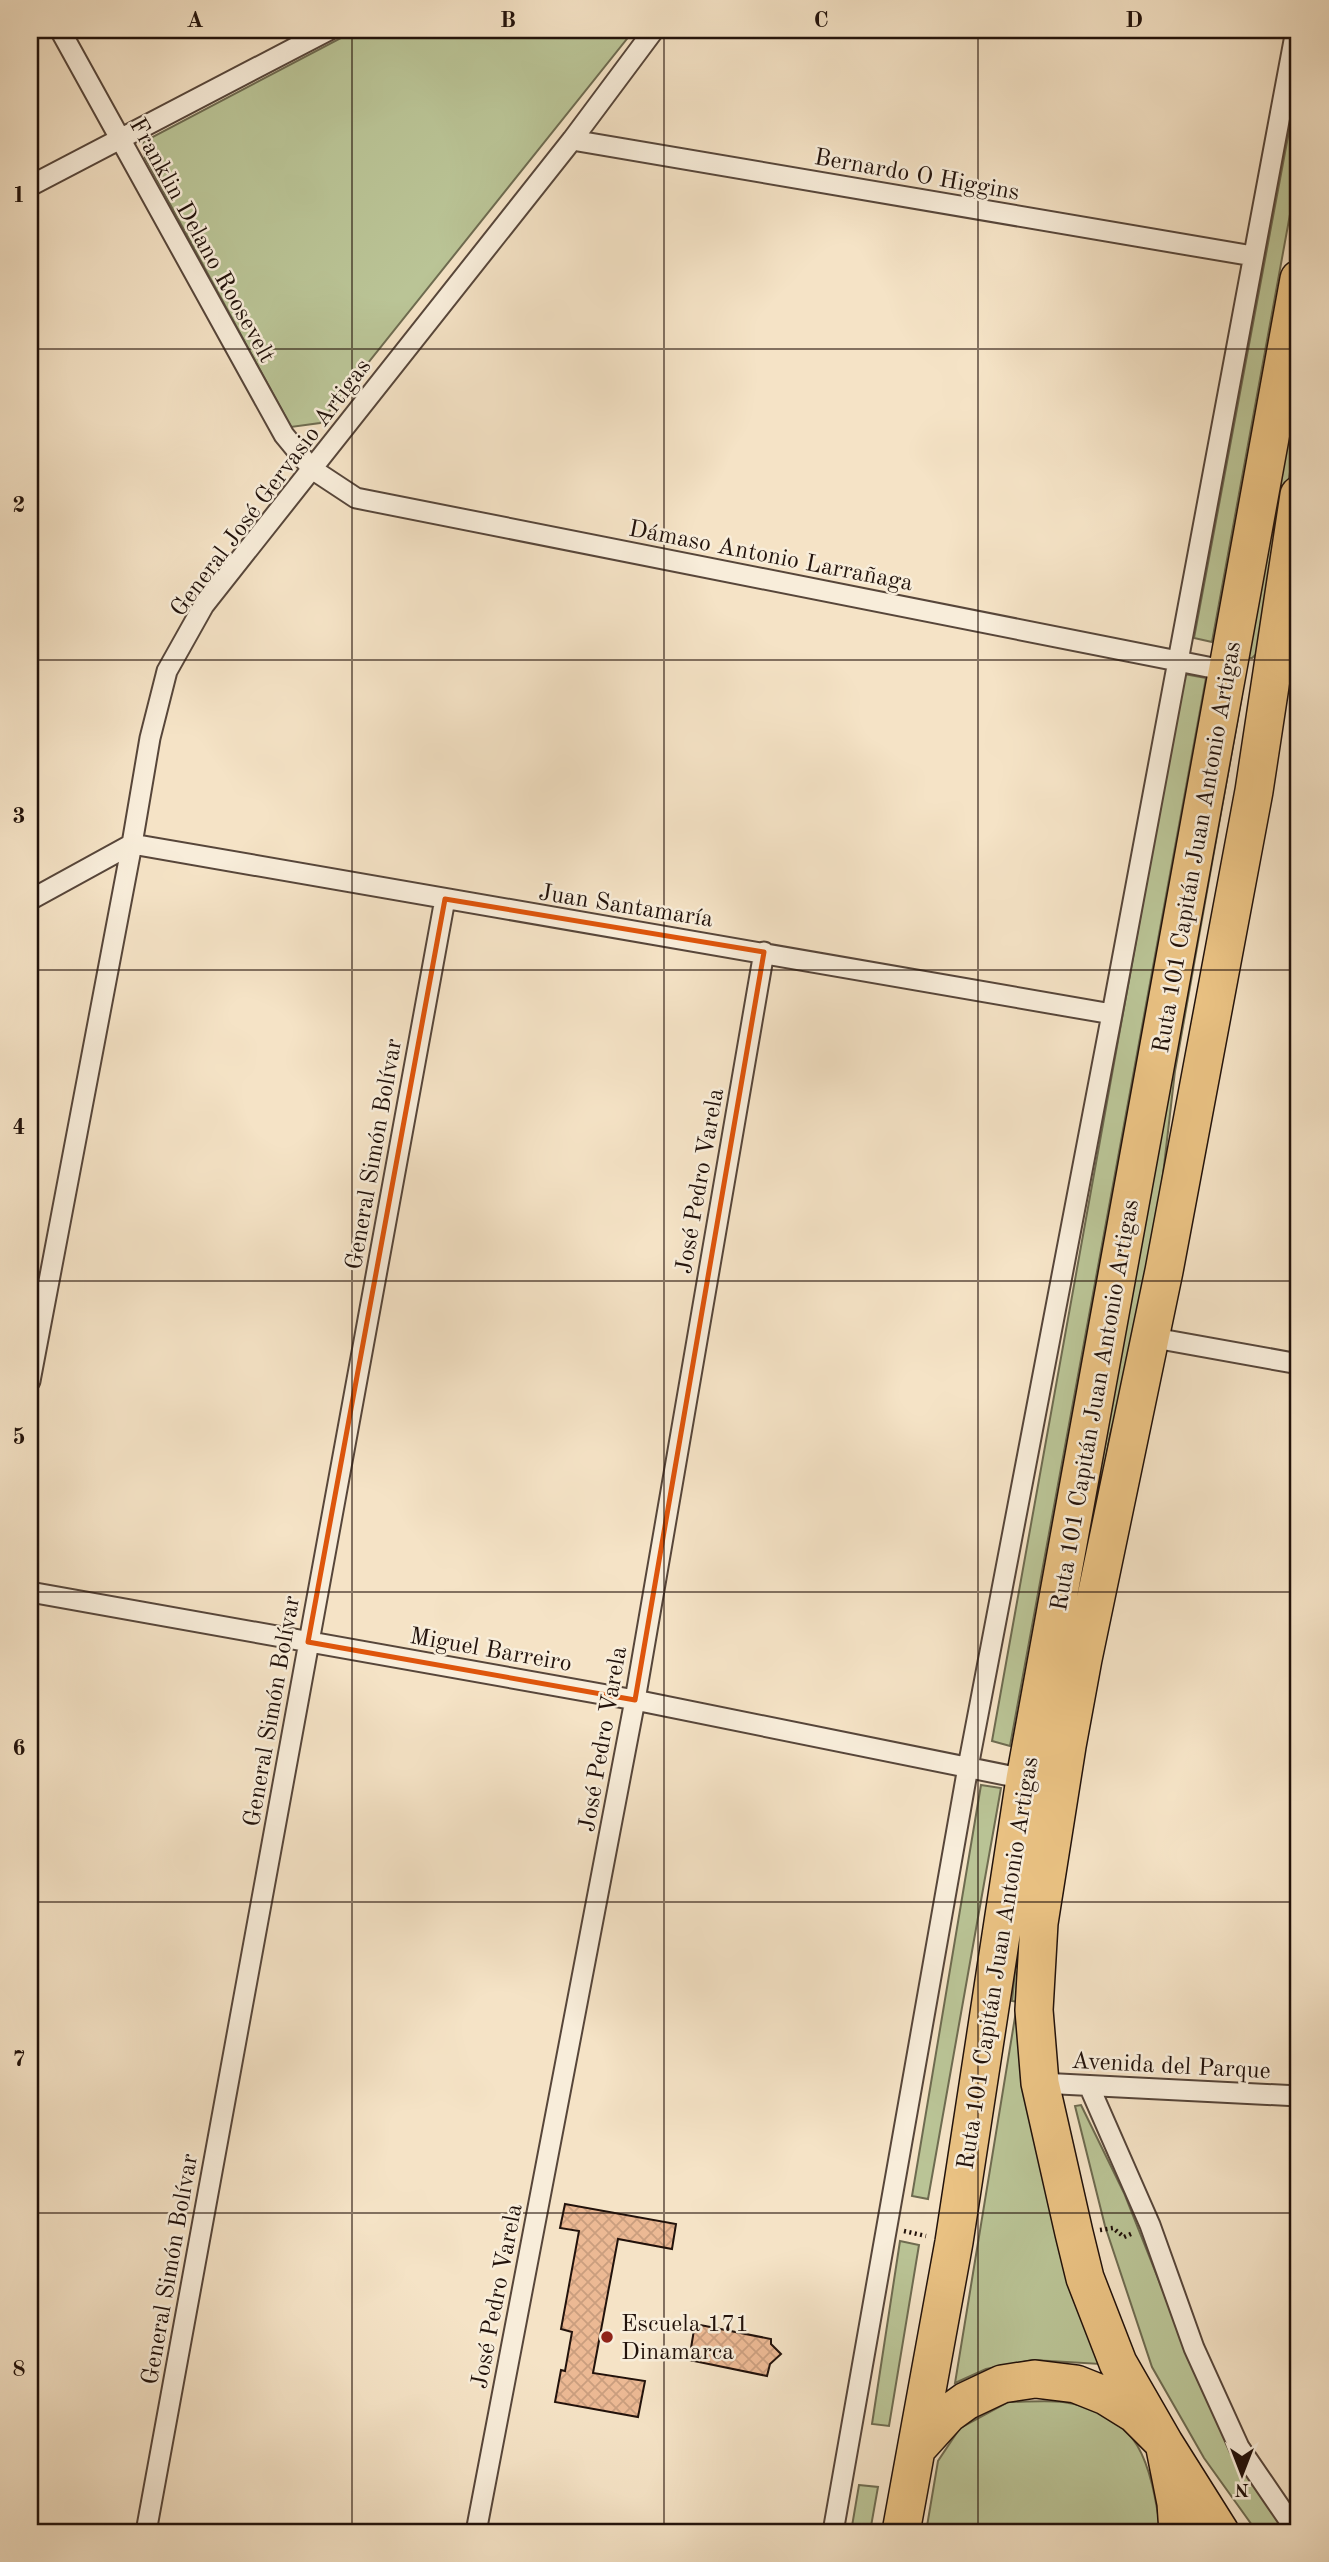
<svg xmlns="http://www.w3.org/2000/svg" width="1329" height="2562" font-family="'Old Standard TT',serif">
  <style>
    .green { fill: #bac496; stroke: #6e6b50; stroke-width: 2 }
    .building { fill: url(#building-cross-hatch); stroke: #22120b; stroke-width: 2 }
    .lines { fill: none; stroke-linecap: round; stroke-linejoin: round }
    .street-casing { stroke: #57463a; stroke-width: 23 }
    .highway-casing { stroke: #22120b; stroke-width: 40 }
    .path { stroke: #22120b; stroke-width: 4.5; stroke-dasharray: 2 3.5; stroke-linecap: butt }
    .street { stroke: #f8edda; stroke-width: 19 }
    .highway { stroke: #eac283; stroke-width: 37 }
    .marked { fill: none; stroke: #de550c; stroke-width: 5; stroke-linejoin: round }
    .grid { fill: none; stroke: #22120b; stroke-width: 2; stroke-opacity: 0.55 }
    .poi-dot { fill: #8f2418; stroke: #f8edda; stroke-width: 2.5 }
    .labels { text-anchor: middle; stroke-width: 5; stroke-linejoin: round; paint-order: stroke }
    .street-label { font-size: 24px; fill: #22120b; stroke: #f8edda }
    .poi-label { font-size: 24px; fill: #22120b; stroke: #f8edda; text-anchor: start }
    .neatline { fill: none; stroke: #22120b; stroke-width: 2.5 }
    .grid-label { font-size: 23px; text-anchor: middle; font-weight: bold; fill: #22120b }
  </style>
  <defs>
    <pattern id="building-cross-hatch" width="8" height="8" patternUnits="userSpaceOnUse" patternTransform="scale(1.75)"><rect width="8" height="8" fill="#ecb994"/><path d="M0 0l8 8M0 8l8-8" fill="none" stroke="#ca9e7e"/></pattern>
  </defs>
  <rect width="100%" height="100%" fill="#f5e3c6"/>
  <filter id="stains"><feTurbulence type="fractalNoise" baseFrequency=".00286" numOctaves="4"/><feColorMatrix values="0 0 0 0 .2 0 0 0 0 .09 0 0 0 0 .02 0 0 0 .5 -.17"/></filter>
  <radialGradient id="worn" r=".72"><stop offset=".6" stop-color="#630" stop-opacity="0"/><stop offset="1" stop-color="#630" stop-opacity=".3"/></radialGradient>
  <path class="green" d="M 356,30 L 634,30 L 320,423 L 291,427 L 145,158 L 143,142 Z
    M 1299,78 L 1299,165 L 1212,642 L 1194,638 Z
    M 1299,353 L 1299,415 L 1262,649 L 1252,658 L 1247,658 Z
    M 1184,674 L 1206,678 L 1010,1746 L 992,1741 Z
    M 1237,694 L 1242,695 L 1175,1071 L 1156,1235 L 1131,1356 L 1110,1435 L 1018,2002 L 1012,2001 L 1026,1860 Z
    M 981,1785 L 1001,1788 L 928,2199 L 912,2196 Z
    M 1017,2005 C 1038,2126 1050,2251 1100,2364 L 1033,2360 L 986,2369 L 955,2383 Z
    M 1081,2105 L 1124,2193 L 1185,2346 L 1231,2443 L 1285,2532 L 1257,2532 L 1204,2458 L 1152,2367 L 1105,2226 L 1075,2106 Z
    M 900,2241 L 919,2245 L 889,2426 L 872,2424 Z
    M 1008,2402 C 1026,2402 1045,2400 1063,2402 C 1142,2413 1150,2465 1161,2532 L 926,2532 L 938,2461 L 960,2428 Z
    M 859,2485 L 878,2487 L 870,2532 L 851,2532 Z"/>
  <path class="building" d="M 565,2204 L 676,2224 L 672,2249 L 618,2239 L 593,2373 L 645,2381 L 638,2417 L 555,2402 L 561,2370 L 565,2371 L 572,2332 L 561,2329 L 579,2231 L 560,2228 Z
    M 695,2324 L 771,2339 L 771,2344 L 781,2354 L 770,2364 L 767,2376 L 689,2360 Z"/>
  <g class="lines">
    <defs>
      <path id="street" d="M 60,30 L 284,435 L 312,469 L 356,498 L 1228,671
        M 572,140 L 1253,256
        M 30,186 L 329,30
        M 30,900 L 132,844 L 1112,1014
        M 1149,1337 L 1299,1364
        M 30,1381 L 132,844 L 150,738 L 167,671 L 204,605 L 572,140 L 654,30
        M 30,1592 L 635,1700 L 1025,1779
        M 1040,2083 L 1299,2096
        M 1089,2086 L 1150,2225 L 1194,2348 L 1239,2447 L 1297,2532
        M 146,2532 L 445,899
        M 476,2532 L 635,1700 L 764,952
        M 833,2532 L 968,1767 L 1112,1014 L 1296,30"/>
      <path id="highway" d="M 919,2446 L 948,2414 L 966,2401 L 1002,2384 L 1035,2379 L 1076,2384 L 1106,2396 L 1135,2414 L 1164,2443 L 1220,2532
        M 901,2532 L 954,2242 L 1025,1779 L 1299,279
        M 1178,2532 L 1176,2503 L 1164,2443 L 1118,2363 L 1085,2278 L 1074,2233 L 1040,2083 L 1034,2010 L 1039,1923 L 1067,1746 L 1083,1659 L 1164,1271 L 1254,791 L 1299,495"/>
    </defs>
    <use href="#street" class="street-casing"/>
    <use href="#highway" class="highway-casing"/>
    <path class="path" d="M 1100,2230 L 1113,2228 L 1124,2237 L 1133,2233
      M 904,2231 L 926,2236"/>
    <use href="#street" class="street"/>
    <use href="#highway" class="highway"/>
  </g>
  <path class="marked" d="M 445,899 L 764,952 L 635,1700 L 308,1642 Z"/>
  <path class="grid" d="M 352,30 L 352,2532M 664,30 L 664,2532M 978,30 L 978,2532M 30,349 L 1299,349M 30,660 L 1299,660M 30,970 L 1299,970M 30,1281 L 1299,1281M 30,1592 L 1299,1592M 30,1902 L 1299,1902M 30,2213 L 1299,2213"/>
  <circle class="poi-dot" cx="607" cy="2337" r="7"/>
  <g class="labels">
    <g class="street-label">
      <text transform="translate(917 174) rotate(10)" y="8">Bernardo O Higgins</text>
      <text transform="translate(203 240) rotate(61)" y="8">Franklin Delano Roosevelt</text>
      <text transform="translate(270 487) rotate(-53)" y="8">General José Gervasio Artigas</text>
      <text transform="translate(771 555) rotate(11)" y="8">Dámaso Antonio Larrañaga</text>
      <text transform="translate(1196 847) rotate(-80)" y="8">Ruta 101 Capitán Juan Antonio Artigas</text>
      <text transform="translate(626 905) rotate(9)" y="8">Juan Santamaría</text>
      <text transform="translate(373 1154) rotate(-80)" y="8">General Simón Bolívar</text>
      <text transform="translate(699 1181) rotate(-80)" y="8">José Pedro Varela</text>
      <text transform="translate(1094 1405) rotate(-80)" y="8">Ruta 101 Capitán Juan Antonio Artigas</text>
      <text transform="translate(491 1649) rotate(10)" y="8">Miguel Barreiro</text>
      <text transform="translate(271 1711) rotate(-80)" y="8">General Simón Bolívar</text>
      <text transform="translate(602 1739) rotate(-80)" y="8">José Pedro Varela</text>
      <text transform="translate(997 1963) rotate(-81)" y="8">Ruta 101 Capitán Juan Antonio Artigas</text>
      <text transform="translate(1171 2065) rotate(3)" y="8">Avenida del Parque</text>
      <text transform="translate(169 2269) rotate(-80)" y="8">General Simón Bolívar</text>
      <text transform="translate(496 2296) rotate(-79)" y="8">José Pedro Varela</text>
    </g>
    <g class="poi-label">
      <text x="621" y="2331">Escuela 171<tspan x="621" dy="28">Dinamarca</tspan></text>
    </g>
  </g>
  <rect width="1329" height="2562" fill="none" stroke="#f5e3c6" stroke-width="77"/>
  <g transform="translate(1242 2474) rotate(180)" stroke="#f8edda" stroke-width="5" paint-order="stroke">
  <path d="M0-5L12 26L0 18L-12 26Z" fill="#22120b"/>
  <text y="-10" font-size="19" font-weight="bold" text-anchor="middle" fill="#22120b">N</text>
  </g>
  <rect x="38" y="38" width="1252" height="2486" class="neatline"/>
  <g class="grid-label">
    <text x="195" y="27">A</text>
    <text x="508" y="27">B</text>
    <text x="821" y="27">C</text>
    <text x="1134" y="27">D</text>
    <text x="19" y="202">1</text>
    <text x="19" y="512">2</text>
    <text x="19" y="823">3</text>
    <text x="19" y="1134">4</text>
    <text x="19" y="1444">5</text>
    <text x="19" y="1755">6</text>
    <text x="19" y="2066">7</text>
    <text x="19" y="2376">8</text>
  </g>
  <rect width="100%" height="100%" filter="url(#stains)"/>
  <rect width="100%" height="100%" fill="url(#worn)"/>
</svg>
